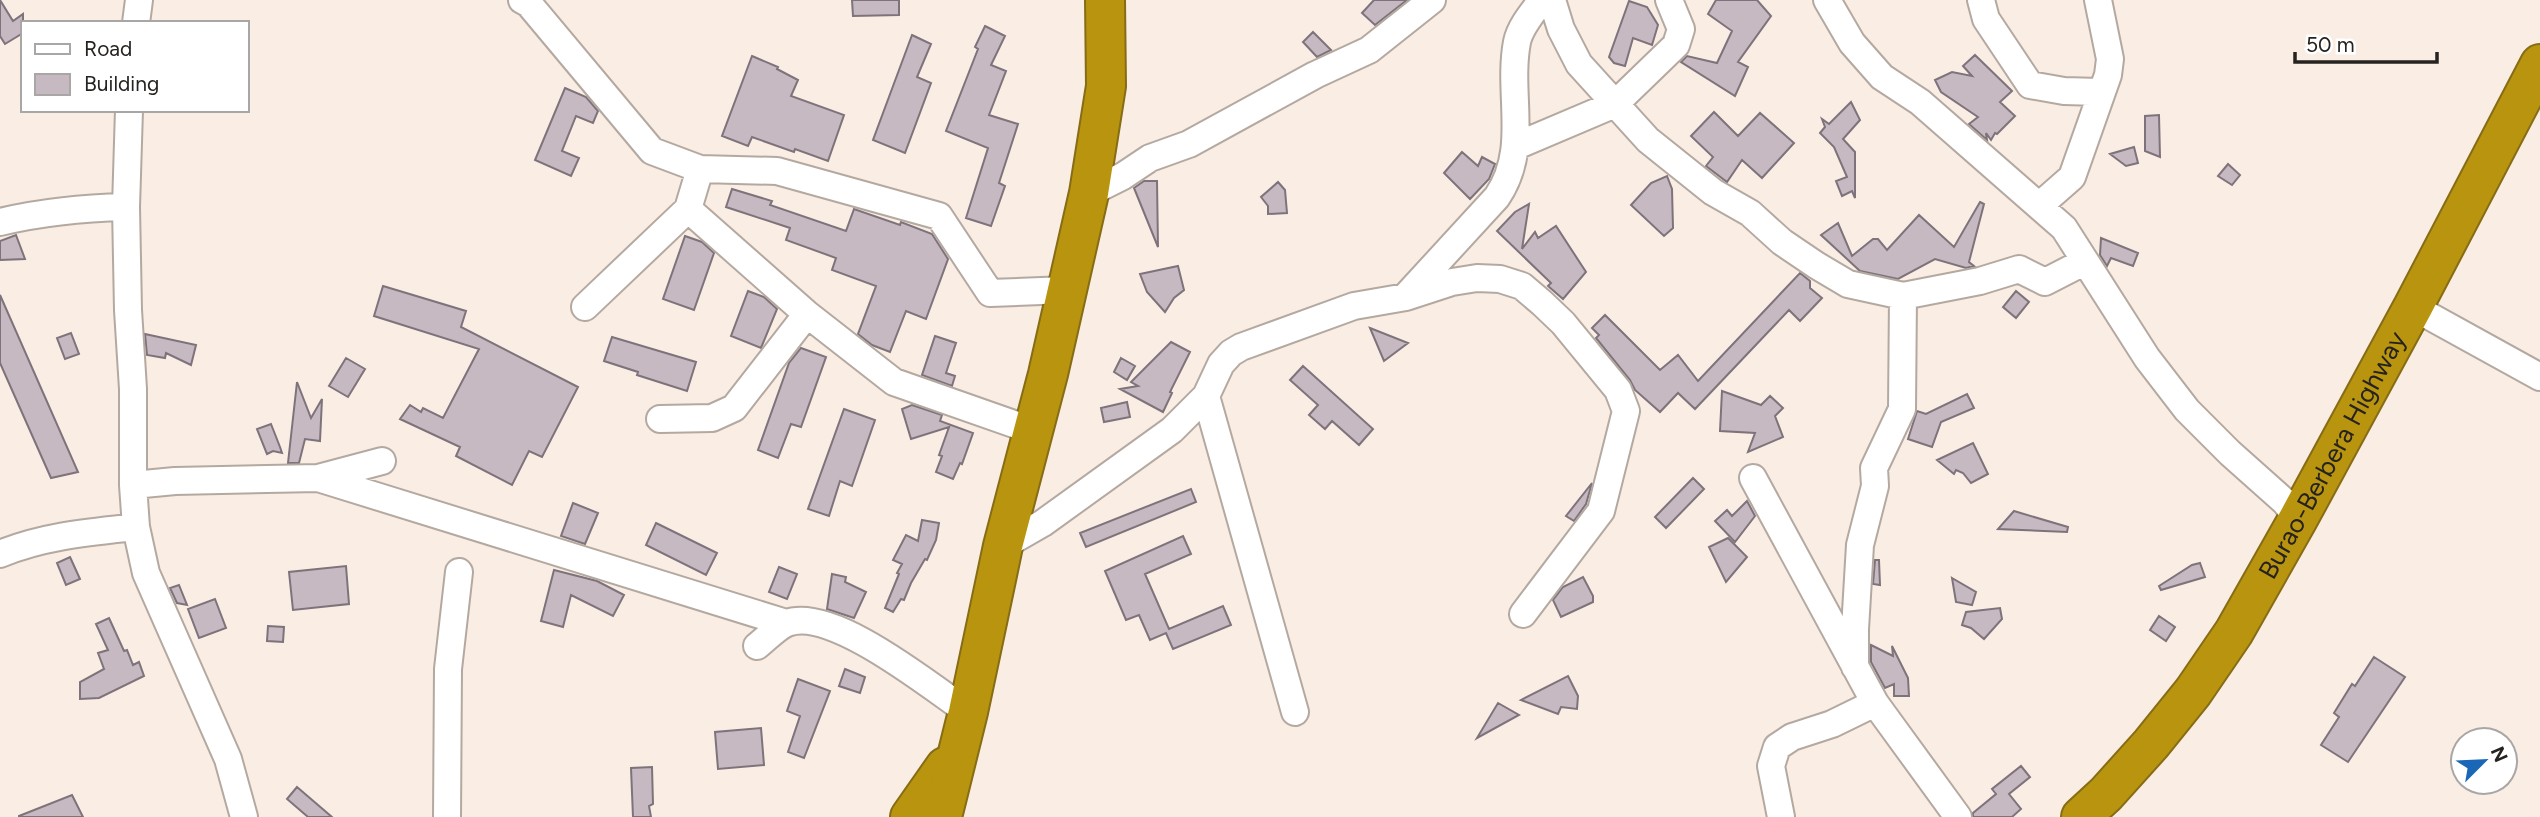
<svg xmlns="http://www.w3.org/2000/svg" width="2540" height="817" font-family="Figtree,sans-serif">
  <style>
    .building { fill: #c6b9c2; stroke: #7e737b; stroke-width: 2 }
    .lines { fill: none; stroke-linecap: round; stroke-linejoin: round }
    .minor-casing { stroke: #b4a9a0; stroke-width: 30 }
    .highway-casing { stroke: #866c14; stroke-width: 42 }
    .minor { stroke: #fff; stroke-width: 26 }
    .highway { stroke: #b9940e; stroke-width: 38 }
    .labels { text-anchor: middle; stroke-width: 5; stroke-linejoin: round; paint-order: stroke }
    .street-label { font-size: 26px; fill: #26221f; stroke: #fff }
  </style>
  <rect width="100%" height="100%" fill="#faede4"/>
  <path class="building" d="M 0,0 L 13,21 L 23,14 L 23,33 L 5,44 L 0,36 Z
    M 852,0 L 899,0 L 899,15 L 853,16 Z
    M 1374,0 L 1407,0 L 1375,25 L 1362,13 Z
    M 1716,0 L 1757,0 L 1771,16 L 1738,62 L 1748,67 L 1735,96 L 1681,62 L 1687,56 L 1717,63 L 1732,31 L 1708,14 Z
    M 1629,1 L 1647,7 L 1658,25 L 1652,45 L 1633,38 L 1625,66 L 1614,63 L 1609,57 Z
    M 985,26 L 1005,36 L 991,65 L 1006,71 L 989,115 L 1018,124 L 999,183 L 1005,186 L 991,226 L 966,218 L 988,148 L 946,131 L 978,49 L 975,47 Z
    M 1313,32 L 1331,50 L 1317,57 L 1303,42 Z
    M 912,35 L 931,44 L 917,77 L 931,83 L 905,153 L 873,140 Z
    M 1975,55 L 2012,91 L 2000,102 L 2015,116 L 1997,134 L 1995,133 L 1991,140 L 1986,133 L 1987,140 L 1969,124 L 1978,117 L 1941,92 L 1935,80 L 1952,72 L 1972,76 L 1963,66 Z
    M 752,56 L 778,67 L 777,69 L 798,80 L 791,96 L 844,115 L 828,161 L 795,149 L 794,152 L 752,137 L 748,146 L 722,136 Z
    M 565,88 L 586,97 L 598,111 L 593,123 L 576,116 L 562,151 L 579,158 L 571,176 L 535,160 Z
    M 1851,102 L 1860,120 L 1843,139 L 1855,152 L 1855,198 L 1852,191 L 1842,196 L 1836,181 L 1847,177 L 1834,147 L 1820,133 L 1825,127 L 1822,119 L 1829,124 Z
    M 1714,112 L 1738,136 L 1760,113 L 1794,143 L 1762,178 L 1742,160 L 1727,182 L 1706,166 L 1713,157 L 1691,136 Z
    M 2159,115 L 2160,157 L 2145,151 L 2145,116 Z
    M 2134,147 L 2138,163 L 2126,166 L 2110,154 Z
    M 1462,152 L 1478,166 L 1482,157 L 1495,164 L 1489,179 L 1470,199 L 1444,173 Z
    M 2228,164 L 2240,175 L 2232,185 L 2218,176 Z
    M 1667,176 L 1672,189 L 1673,228 L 1664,236 L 1631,205 L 1651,183 Z
    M 1144,181 L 1157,181 L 1158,247 L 1134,188 Z
    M 1278,182 L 1285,190 L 1287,213 L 1268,214 L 1268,206 L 1261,197 Z
    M 732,189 L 772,201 L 770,205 L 846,231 L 854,209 L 900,225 L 901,222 L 932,234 L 948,259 L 926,319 L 906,311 L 890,352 L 872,345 L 858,334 L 876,286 L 832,270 L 836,258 L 786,240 L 790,228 L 726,207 Z
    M 1980,202 L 1984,204 L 1969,262 L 1974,266 L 1966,268 L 1935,259 L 1898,279 L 1860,271 L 1821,235 L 1838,223 L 1852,256 L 1873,239 L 1878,239 L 1887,250 L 1919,215 L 1954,247 Z
    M 1529,204 L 1522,249 L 1535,232 L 1538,238 L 1556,226 L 1586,272 L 1563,299 L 1548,286 L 1551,283 L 1497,231 L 1515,212 Z
    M 16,235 L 25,259 L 0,260 L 0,241 Z
    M 685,236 L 702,242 L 714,253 L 694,310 L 663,299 Z
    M 2101,238 L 2138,253 L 2133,266 L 2111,258 L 2107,266 L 2100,255 Z
    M 1178,266 L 1184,290 L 1174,298 L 1165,312 L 1147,292 L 1140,274 Z
    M 1800,273 L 1810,281 L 1810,288 L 1822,298 L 1800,321 L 1789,310 L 1695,409 L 1678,393 L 1660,412 L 1635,390 L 1630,380 L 1596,338 L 1599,335 L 1592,328 L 1605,315 L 1660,370 L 1678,355 L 1698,381 Z
    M 383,286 L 466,311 L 461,327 L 578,387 L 542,457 L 529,451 L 512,485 L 456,456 L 460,447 L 400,419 L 410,405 L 421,412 L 423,408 L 443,418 L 479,349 L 374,316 Z
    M 748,291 L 764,297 L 777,309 L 761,348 L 731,336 Z
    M 2016,291 L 2029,302 L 2016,318 L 2003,307 Z
    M 0,295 L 78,472 L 51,478 L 0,363 Z
    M 1370,328 L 1408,343 L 1384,361 Z
    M 71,333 L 79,354 L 65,359 L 57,338 Z
    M 145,334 L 196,345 L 191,365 L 166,353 L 165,358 L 147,355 Z
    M 935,336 L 956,343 L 946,373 L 955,376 L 952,386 L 922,375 Z
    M 612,337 L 696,362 L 687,391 L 637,375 L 638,372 L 604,361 Z
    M 1171,342 L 1190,352 L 1170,392 L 1172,393 L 1163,412 L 1120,389 L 1138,386 L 1131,382 Z
    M 801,348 L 826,357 L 801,427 L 791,424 L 778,458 L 758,450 L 789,363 Z
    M 346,358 L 365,369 L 348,397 L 329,386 Z
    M 1121,358 L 1135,366 L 1127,380 L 1114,372 Z
    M 1303,366 L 1373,429 L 1359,445 L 1332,421 L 1325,429 L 1309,415 L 1318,405 L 1290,380 Z
    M 297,382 L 311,418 L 322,399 L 320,441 L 305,439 L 299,463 L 288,463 Z
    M 1722,391 L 1761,405 L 1770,396 L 1783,408 L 1775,416 L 1783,437 L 1748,452 L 1755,433 L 1720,431 Z
    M 1967,394 L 1974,408 L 1941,422 L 1932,447 L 1908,439 L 1917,411 L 1926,414 Z
    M 1127,402 L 1130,417 L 1104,422 L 1101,408 Z
    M 912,405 L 942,415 L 940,421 L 973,433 L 962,464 L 960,463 L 953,479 L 936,472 L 942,456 L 939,455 L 949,427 L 911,439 L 902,409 Z
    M 844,409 L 875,420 L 852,486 L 840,481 L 829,516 L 808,509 Z
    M 271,424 L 280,447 L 282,453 L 273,451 L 267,454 L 257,429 Z
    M 1973,443 L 1988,474 L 1971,483 L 1963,473 L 1956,470 L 1954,474 L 1937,460 Z
    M 1693,478 L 1704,489 L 1666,528 L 1655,517 Z
    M 1592,483 L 1586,504 L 1574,521 L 1566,516 Z
    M 1191,489 L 1196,502 L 1086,547 L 1080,533 Z
    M 1747,501 L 1755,516 L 1735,542 L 1715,521 L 1727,510 L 1732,516 Z
    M 573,503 L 598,513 L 585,544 L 561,536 Z
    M 2014,511 L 2068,527 L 2067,532 L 1998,529 Z
    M 922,520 L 939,523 L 936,540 L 927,560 L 925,559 L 911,583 L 904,600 L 901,599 L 893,612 L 885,608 L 899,574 L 897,573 L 902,564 L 893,560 L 906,535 L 918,541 Z
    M 656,523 L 717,553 L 706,575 L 646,545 Z
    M 1183,536 L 1191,554 L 1145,574 L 1169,629 L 1223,606 L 1231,625 L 1173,649 L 1166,633 L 1150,640 L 1139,615 L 1126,620 L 1105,571 Z
    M 1728,538 L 1747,557 L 1726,582 L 1709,547 Z
    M 70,557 L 80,579 L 66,585 L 57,563 Z
    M 1875,560 L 1879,560 L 1880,585 L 1873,584 Z
    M 2200,563 L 2205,577 L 2161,590 L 2159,586 L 2192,565 Z
    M 346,566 L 349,604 L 293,610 L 289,572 Z
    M 779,567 L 797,574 L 787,599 L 769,592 Z
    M 554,570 L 597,581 L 624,595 L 613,616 L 571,595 L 563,627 L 541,621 Z
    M 832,574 L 846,577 L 845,582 L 866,592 L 854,618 L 827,609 Z
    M 1583,577 L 1593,596 L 1593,602 L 1561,617 L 1553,600 L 1563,587 Z
    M 1952,578 L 1976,592 L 1972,605 L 1956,602 Z
    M 179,585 L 187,605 L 177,603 L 170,588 Z
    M 215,599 L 226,628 L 199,638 L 188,609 Z
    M 2000,608 L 2002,619 L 1984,639 L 1971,628 L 1962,625 L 1966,612 Z
    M 2159,616 L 2175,627 L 2166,641 L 2150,630 Z
    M 109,618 L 124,651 L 127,650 L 133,665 L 139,662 L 144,676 L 99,698 L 80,699 L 80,682 L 104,669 L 98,653 L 108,650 L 96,624 Z
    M 268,626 L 284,627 L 283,642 L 267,641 Z
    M 1871,645 L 1893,656 L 1892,646 L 1908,678 L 1909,696 L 1894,696 L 1894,684 L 1885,688 L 1871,662 Z
    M 2374,657 L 2405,677 L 2348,762 L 2321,745 L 2339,717 L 2334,713 L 2352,684 L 2355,686 Z
    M 845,669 L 865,677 L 860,693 L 839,686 Z
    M 1568,676 L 1578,696 L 1577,709 L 1561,707 L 1558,714 L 1521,700 Z
    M 798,679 L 830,691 L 804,758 L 788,752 L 800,716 L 787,711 Z
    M 1498,703 L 1519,715 L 1477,738 Z
    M 761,728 L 764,765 L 718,769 L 715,732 Z
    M 2021,766 L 2030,777 L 2009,794 L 2021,809 L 2012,817 L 1973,817 L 1973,813 L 1996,794 L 1992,789 Z
    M 652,767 L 653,804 L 649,806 L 651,817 L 633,817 L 631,768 Z
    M 297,787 L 332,817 L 308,817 L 287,799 Z
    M 72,795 L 83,817 L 19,817 L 19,816 Z"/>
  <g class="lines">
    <defs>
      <path id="minor" d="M 522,0 L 529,4 L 652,151 L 700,169 L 777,171 L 939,216 L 990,293 L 1067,290
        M 1552,0 L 1561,29 L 1579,64 L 1648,140 L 1713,192 L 1750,213 L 1782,242 L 1816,265 L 1848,284 L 1903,296
        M 1827,0 L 1852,43 L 1882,77 L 1920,102 L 2064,228 L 2147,358 L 2187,410 L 2230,453 L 2285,502 L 2298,519
        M 1981,0 L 1986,19 L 2030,85 L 2064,91 L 2100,92
        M 136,23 L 139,0
        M 129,110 L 126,207 L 128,310 L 133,389 L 133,485 L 136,527 L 146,573 L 228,759 L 244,817
        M 1516,146 L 1615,104 L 1676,45 L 1681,29 L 1669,0
        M 700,169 L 688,209 L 807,314 L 894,382 L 1034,431
        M 1089,193 L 1123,176 L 1150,158 L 1189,144 L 1315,75 L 1369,50 L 1432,0
        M 2039,206 L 2072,177 L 2108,75 L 2110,59 L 2098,0
        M 0,222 C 42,212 82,208 126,207
        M 1407,295 L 1497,197 C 1530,149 1507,95 1517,42 C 1520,27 1533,12 1542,0
        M 585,307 L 688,209
        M 2413,307 L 2540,377
        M 1206,396 L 1295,712
        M 660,419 L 712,418 L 734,408 L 807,314
        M 318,478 L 786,623
        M 1753,478 L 1875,703 L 1958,817
        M 133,485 L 175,481 L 318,478 L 382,461
        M 1003,546 L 1043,523 L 1172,430 L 1206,396 L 1221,364 L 1231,353 L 1241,347 L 1354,306 L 1406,297 L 1452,282 L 1477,278 L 1500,279 L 1522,286 L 1542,303 L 1563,323 L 1618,390 L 1626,411 L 1601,511 L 1523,614
        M 0,554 C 43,536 90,532 136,527
        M 757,646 C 766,639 777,627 787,623 C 832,606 931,687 968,712
        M 1855,667 L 1855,629 L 1860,545 L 1875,486 L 1874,468 L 1902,409 L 1903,296 L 1980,281 L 2019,269 L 2045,282 L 2084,262
        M 447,817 L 448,669 L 459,572
        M 1781,817 L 1771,766 L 1777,747 L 1792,737 L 1832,724 L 1875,703"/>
      <g id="highway">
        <path d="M 910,817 L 945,767"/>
        <path d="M 942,817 L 968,712 L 1003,546 L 1048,374 L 1089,193 L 1106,86 L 1105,0"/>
        <path id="s1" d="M 2081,817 L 2106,794 L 2151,744 L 2193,692 L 2234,632 L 2298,519 L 2413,307 L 2540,64"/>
      </g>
    </defs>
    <use href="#minor" class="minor-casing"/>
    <use href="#highway" class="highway-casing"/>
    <use href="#minor" class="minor"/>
    <use href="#highway" class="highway"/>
  </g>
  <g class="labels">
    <g class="street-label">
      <text dy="9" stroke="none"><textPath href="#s1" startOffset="443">Burao-Berbera Highway</textPath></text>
    </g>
  </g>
  <rect x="21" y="21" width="228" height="91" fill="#ffffff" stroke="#a8a7a5" stroke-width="2"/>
  <rect x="35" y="44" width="35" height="10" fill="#ffffff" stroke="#a8a7a5" stroke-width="2"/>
  <text x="84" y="56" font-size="21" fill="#26221f">Road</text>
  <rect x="35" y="74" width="35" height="21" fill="#c6b9c2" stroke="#a8a7a5" stroke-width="2"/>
  <text x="84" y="91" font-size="21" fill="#26221f">Building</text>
  <g transform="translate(2484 761) rotate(66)"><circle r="33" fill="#ffffff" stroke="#a8a7a5" stroke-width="2"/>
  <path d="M0-5L12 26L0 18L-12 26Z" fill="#1967b6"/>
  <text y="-10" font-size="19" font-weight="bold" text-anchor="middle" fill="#26221f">N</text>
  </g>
  <path d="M2295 52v10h142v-10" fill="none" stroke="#26221f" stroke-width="3.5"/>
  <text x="2306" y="52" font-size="21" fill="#26221f" stroke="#ffffff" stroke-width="5" paint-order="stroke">50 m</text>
</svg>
